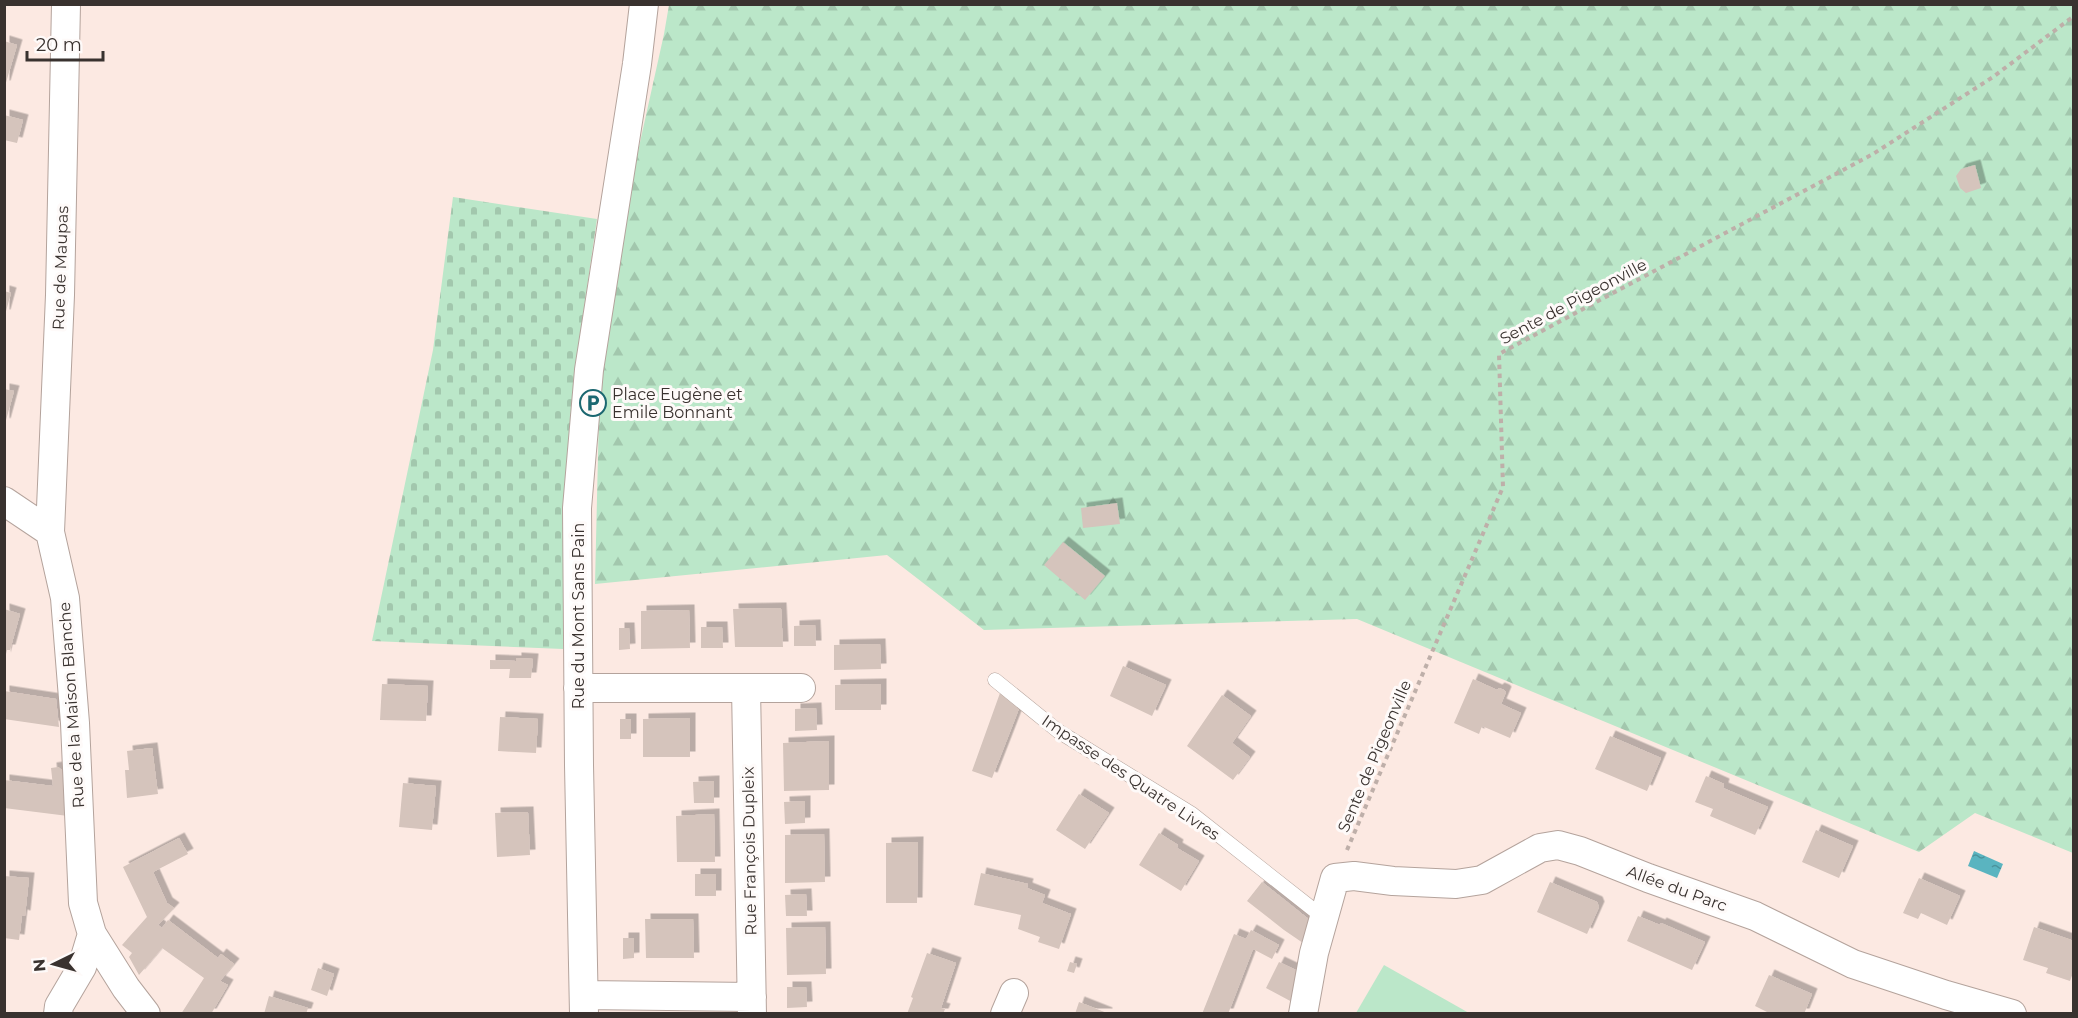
<svg xmlns="http://www.w3.org/2000/svg" width="2078" height="1018" font-family="Montserrat,sans-serif">
  <style>
    .forest { fill: url(#forest-firs) }
    .cemetery { fill: url(#cemetery-stones) }
    .garden { fill: #bbe7c9 }
    .water { fill: url(#water-ripples) }
    .building { fill: #d5c4bc; filter: url(#shadow) }
    .lines { fill: none; stroke-linecap: round; stroke-linejoin: round }
    .service-casing { stroke: #b4a39c; stroke-width: 15 }
    .minor-casing { stroke: #b4a39c; stroke-width: 30 }
    .path { stroke: #beafa9; stroke-width: 4; stroke-dasharray: 4.5 4.5; stroke-linecap: butt }
    .service { stroke: #fff; stroke-width: 14 }
    .minor { stroke: #fff; stroke-width: 28 }
    .labels { text-anchor: middle; stroke-width: 6; stroke-linejoin: round; paint-order: stroke }
    .street-label { font-size: 16px; fill: #39322f; stroke: #fefaf9 }
    .poi-label { font-size: 16px; fill: #39322f; stroke: #fefaf9; text-anchor: start }
  </style>
  <defs>
    <pattern id="forest-firs" width="22" height="20" patternUnits="userSpaceOnUse" patternTransform="scale(1.5)"><rect width="22" height="20" fill="#bbe7c9"/><path d="M5 1l3.5 6h-7zM16 11l3.5 6h-7z" fill="#a2c7ad"/></pattern>
    <pattern id="cemetery-stones" width="16" height="16" patternUnits="userSpaceOnUse" patternTransform="scale(1.5)"><rect width="16" height="16" fill="#bbe7c9"/><path d="M2 7V4a2 2 0 0 1 4 0v3zM10 15v-3a2 2 0 0 1 4 0v3z" fill="#a2c7ad"/></pattern>
    <pattern id="water-ripples" width="26" height="14" patternUnits="userSpaceOnUse" patternTransform="scale(1.5)"><rect width="26" height="14" fill="#5ab4c0"/><path d="M2 4q2-2 4 0t4 0M15 11q2-2 4 0t4 0" fill="none" stroke="#4b939c"/></pattern>
    <filter id="shadow"><feDropShadow dx="5.5" dy="-5.5" stdDeviation="0" flood-color="#0004"/></filter>
  </defs>
  <rect width="100%" height="100%" fill="#fce9e2"/>
  <path class="forest" d="M 669,5 L 2073,5 L 2073,853 L 1975,813 L 1919,852 L 1357,619 L 984,630 L 887,555 L 595,584 L 600,369 L 623,219 L 664,34 Z"/>
  <path class="cemetery" d="M 453,197 L 597,219 L 575,370 L 565,507 L 563,649 L 372,641 L 433,350 Z"/>
  <path class="garden" d="M 1384,965 L 1469,1013 L 1356,1013 Z"/>
  <path class="water" d="M 1974,851 L 2003,864 L 1997,878 L 1968,866 Z"/>
  <path class="building" d="M 4,41 L 17,45 L 5,86 L 4,86 Z
    M 4,115 L 23,120 L 17,143 L 4,140 Z
    M 1975,165 L 1981,188 L 1966,193 L 1960,188 L 1956,176 L 1961,169 Z
    M 4,291 L 11,293 L 5,315 L 4,315 Z
    M 4,389 L 14,391 L 5,424 L 4,423 Z
    M 1117,503 L 1120,524 L 1083,528 L 1081,508 Z
    M 1063,542 L 1105,576 L 1085,600 L 1044,565 Z
    M 781,608 L 783,647 L 735,647 L 733,609 Z
    M 4,609 L 20,614 L 10,650 L 7,650 L 5,658 Z
    M 689,610 L 690,648 L 641,649 L 641,611 Z
    M 815,625 L 816,646 L 794,646 L 794,626 Z
    M 701,627 L 722,627 L 723,648 L 701,648 Z
    M 619,628 L 629,628 L 630,649 L 619,650 Z
    M 880,644 L 881,669 L 834,670 L 834,645 Z
    M 516,658 L 533,659 L 531,678 L 509,678 L 510,669 L 490,669 L 490,660 L 516,661 Z
    M 1123,666 L 1166,685 L 1152,716 L 1110,696 Z
    M 1473,679 L 1497,690 L 1499,688 L 1504,690 L 1506,692 L 1501,704 L 1521,713 L 1510,738 L 1482,726 L 1479,734 L 1454,723 Z
    M 382,684 L 428,686 L 426,721 L 380,720 Z
    M 881,684 L 881,710 L 835,710 L 835,685 Z
    M 4,691 L 56,699 L 59,727 L 4,719 Z
    M 1000,693 L 1020,706 L 992,778 L 972,771 Z
    M 1222,695 L 1251,716 L 1232,743 L 1250,757 L 1233,780 L 1187,746 Z
    M 816,708 L 817,730 L 795,731 L 795,709 Z
    M 500,717 L 538,719 L 536,753 L 498,751 Z
    M 690,718 L 690,757 L 643,757 L 643,719 Z
    M 620,719 L 631,719 L 631,739 L 620,739 Z
    M 1610,736 L 1661,758 L 1647,791 L 1595,769 Z
    M 829,741 L 829,790 L 784,791 L 783,743 Z
    M 152,748 L 158,794 L 127,798 L 125,770 L 129,770 L 127,751 Z
    M 58,767 L 64,772 L 68,816 L 4,808 L 4,780 L 53,786 L 51,768 Z
    M 1706,776 L 1724,784 L 1723,788 L 1768,807 L 1755,835 L 1710,816 L 1713,809 L 1695,802 Z
    M 714,781 L 714,803 L 694,803 L 693,782 Z
    M 403,783 L 436,786 L 432,830 L 399,827 Z
    M 1079,794 L 1109,813 L 1085,849 L 1056,830 Z
    M 805,801 L 805,823 L 785,824 L 784,802 Z
    M 528,812 L 530,855 L 497,857 L 495,813 Z
    M 714,814 L 715,862 L 677,862 L 676,816 Z
    M 1816,830 L 1853,846 L 1839,878 L 1802,862 Z
    M 1159,833 L 1178,845 L 1177,848 L 1199,861 L 1181,891 L 1139,865 Z
    M 824,834 L 825,882 L 785,883 L 785,835 Z
    M 179,838 L 188,854 L 153,872 L 167,903 L 174,908 L 158,925 L 162,928 L 168,920 L 218,958 L 221,954 L 234,964 L 220,981 L 228,985 L 211,1014 L 181,1014 L 204,978 L 162,948 L 139,975 L 129,957 L 132,953 L 122,945 L 147,917 L 123,867 Z
    M 918,842 L 917,903 L 886,903 L 886,843 Z
    M 981,873 L 1028,884 L 1027,888 L 1045,895 L 1042,903 L 1071,914 L 1059,949 L 1038,942 L 1040,937 L 1018,929 L 1021,915 L 974,905 Z
    M 695,874 L 716,874 L 716,896 L 695,896 Z
    M 4,876 L 29,878 L 25,916 L 22,915 L 19,940 L 4,938 Z
    M 1919,878 L 1960,896 L 1947,925 L 1921,913 L 1918,919 L 1903,913 Z
    M 1262,882 L 1311,921 L 1303,943 L 1284,930 L 1247,901 Z
    M 1550,882 L 1597,902 L 1599,907 L 1587,934 L 1537,912 Z
    M 806,894 L 807,916 L 786,916 L 785,895 Z
    M 1638,916 L 1660,925 L 1661,923 L 1705,942 L 1692,970 L 1627,941 Z
    M 645,919 L 693,919 L 694,958 L 646,958 Z
    M 825,927 L 826,974 L 787,975 L 786,928 Z
    M 2034,927 L 2074,941 L 2074,970 L 2070,981 L 2046,973 L 2048,968 L 2023,960 Z
    M 1251,930 L 1279,945 L 1272,959 L 1253,949 L 1228,1014 L 1202,1014 L 1234,934 L 1246,939 Z
    M 623,938 L 634,938 L 634,958 L 623,959 Z
    M 927,953 L 956,963 L 941,1008 L 945,1009 L 943,1014 L 907,1014 L 913,998 L 911,997 Z
    M 1070,962 L 1077,964 L 1074,973 L 1067,971 Z
    M 1279,962 L 1300,972 L 1294,1003 L 1266,988 Z
    M 318,968 L 334,974 L 327,996 L 311,990 Z
    M 1769,975 L 1812,994 L 1804,1014 L 1771,1014 L 1755,1006 Z
    M 787,987 L 806,987 L 807,1007 L 787,1008 Z
    M 269,996 L 308,1008 L 306,1014 L 264,1014 Z
    M 1079,1002 L 1107,1013 L 1107,1014 L 1075,1014 Z"/>
  <g class="lines">
    <defs>
      <path id="service" d="M 995,680 L 1058,731 L 1192,814 L 1324,918"/>
      <path id="minor" d="M 4,501 L 50,532 L 65,598 L 75,723 L 83,903 L 92,934 L 126,988 L 146,1014
        M 50,532 L 60,295 L 66,4
        M 578,688 L 801,688
        M 746,688 L 752,1014
        M 584,995 L 752,997
        M 58,1014 L 59,1006 L 82,967 L 92,934
        M 584,1014 L 579,765 L 577,508 L 589,370 L 637,64 L 644,4
        M 1005,1014 L 1014,993
        M 1303,1014 L 1314,953 L 1335,878 L 1354,876 L 1393,881 L 1456,884 L 1482,880 L 1540,848 L 1558,845 L 1580,851 L 1648,878 L 1755,916 L 1853,964 L 1946,995 L 2012,1014"/>
    </defs>
    <use href="#service" class="service-casing"/>
    <use href="#minor" class="minor-casing"/>
    <path class="path" d="M 1347,850 L 1503,487 L 1499,354 L 1873,154 L 1993,77 L 2074,16"/>
    <use href="#service" class="service"/>
    <use href="#minor" class="minor"/>
  </g>
  <defs>
    <symbol id="parking-ring" viewBox="-11 -11 22 22"><circle r="9.5" fill="#fefaf9" stroke="#1b6770" stroke-width="1.5"/><path d="M-3.5-5.5H1a3.5 3.5 0 0 1 0 7H-1V5.5H-3.5ZM-1-3.4V-.6H.8a1.4 1.4 0 0 0 0-2.8Z" fill="#1b6770"/></symbol>
  </defs>
  <g fill-rule="evenodd">
    <use href="#parking-ring" x="578" y="388" width="30" height="30"/>
  </g>
  <g class="labels">
    <g class="street-label">
      <text transform="translate(60 268) rotate(-88)" y="6">Rue de Maupas</text>
      <text transform="translate(1573 301) rotate(-28)" y="6">Sente de Pigeonville</text>
      <text transform="translate(578 616) rotate(-90)" y="6">Rue du Mont Sans Pain</text>
      <text transform="translate(71 705) rotate(-94)" y="6">Rue de la Maison Blanche</text>
      <text transform="translate(1374 756) rotate(-67)" y="6">Sente de Pigeonville</text>
      <text transform="translate(1131 777) rotate(34)" y="6">Impasse des Quatre Livres</text>
      <text transform="translate(749 851) rotate(-91)" y="6">Rue François Dupleix</text>
      <text transform="translate(1677 888) rotate(20)" y="6">Allée du Parc</text>
    </g>
    <g class="poi-label">
      <text x="612" y="400">Place Eugène et<tspan x="612" dy="18">Emile Bonnant</tspan></text>
    </g>
  </g>
  <rect width="2078" height="1018" fill="none" stroke="#39322f" stroke-width="12"/>
  <g transform="translate(54 964) rotate(265)" stroke="#fefaf9" stroke-width="4.5" paint-order="stroke">
  <path d="M0-4.5L10 22L0 15L-10 22Z" fill="#39322f"/>
  <text y="-9" font-size="16" font-weight="bold" text-anchor="middle" fill="#39322f">N</text>
  </g>
  <path d="M27 51v9h76v-9" fill="none" stroke="#39322f" stroke-width="3"/>
  <text x="36" y="51" font-size="18" fill="#39322f" stroke="#fefaf9" stroke-width="4.5" paint-order="stroke">20 m</text>
</svg>
